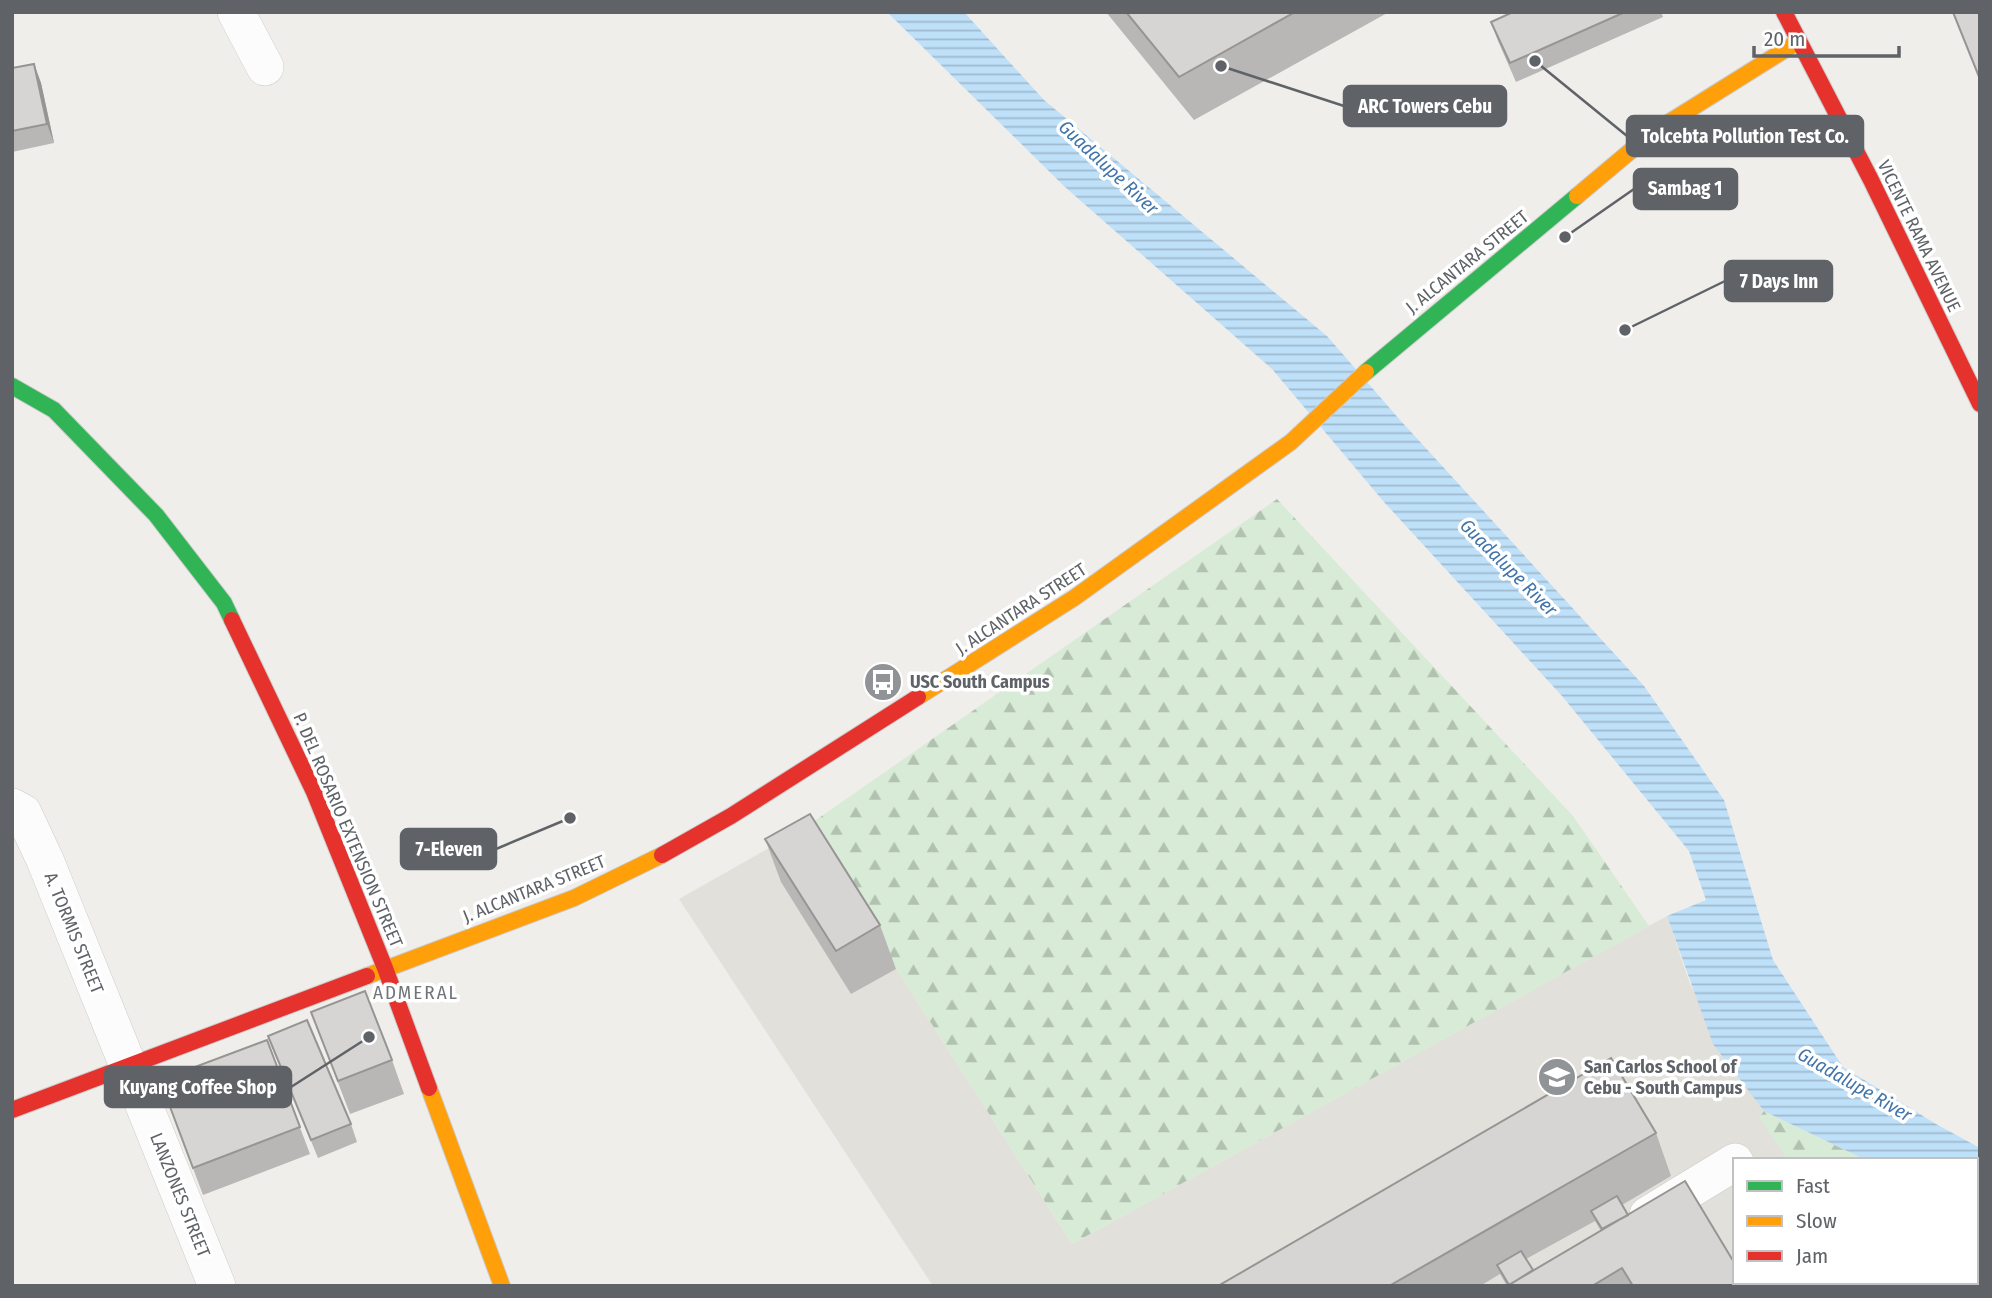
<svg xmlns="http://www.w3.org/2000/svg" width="1992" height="1298" font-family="'Fira Sans Condensed',sans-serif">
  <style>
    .education { fill: #e2e0da }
    .forest { fill: url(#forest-firs) }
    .water { fill: url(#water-rules) }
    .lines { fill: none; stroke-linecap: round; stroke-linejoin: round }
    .street-casing { stroke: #cbcccc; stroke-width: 38 }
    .fast-casing { stroke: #cacacb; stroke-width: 18 }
    .slow-casing { stroke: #cacacb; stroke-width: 18 }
    .jam-casing { stroke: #cacacb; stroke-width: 18 }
    .street { stroke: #fdfcfc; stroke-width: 37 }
    .fast { stroke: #30b455; stroke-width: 16 }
    .slow { stroke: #ff9f0a; stroke-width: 16 }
    .jam { stroke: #e5322d; stroke-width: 16 }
    .wall { fill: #b8b7b5; fill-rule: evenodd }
    .shaded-wall { fill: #969594 }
    .building { fill: #d6d5d3; stroke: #969594; stroke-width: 2 }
    .labels { text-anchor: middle; stroke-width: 7; stroke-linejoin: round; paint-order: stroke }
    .street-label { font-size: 18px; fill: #5f6368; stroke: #fff }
    .poi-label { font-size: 18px; font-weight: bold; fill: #5f6368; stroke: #fff; text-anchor: start }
    .water-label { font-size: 19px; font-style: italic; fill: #4174aa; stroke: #fff }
    .neighbourhood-label { font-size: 19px; letter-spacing: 2px; fill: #70757a; stroke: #fff }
    .leader { fill: none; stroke: #5f6368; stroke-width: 2.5 }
    .callout-dot { fill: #5f6368; stroke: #fff; stroke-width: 2.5 }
    .callout { fill: #5f6368; stroke: #5f6368; stroke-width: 2.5 }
    .callout-label { font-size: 19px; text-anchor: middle; font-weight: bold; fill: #fff }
  </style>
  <defs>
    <pattern id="forest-firs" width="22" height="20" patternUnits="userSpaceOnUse" patternTransform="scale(1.75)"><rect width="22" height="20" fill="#d8ebd6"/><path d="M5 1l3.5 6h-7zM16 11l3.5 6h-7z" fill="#b2c2b1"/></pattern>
    <pattern id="water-rules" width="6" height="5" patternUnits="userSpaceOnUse" patternTransform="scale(1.75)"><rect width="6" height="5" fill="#bfe0f9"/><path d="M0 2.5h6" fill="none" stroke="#9eb9cd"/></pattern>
  </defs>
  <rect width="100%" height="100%" fill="#efeeea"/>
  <path class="education" d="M 806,827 L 1072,1244 L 1667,916 L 1690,984 L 1764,1111 L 1866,1160 L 1735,1160 L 1735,1282 L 1976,1282 L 1976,1199 L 1980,1200 L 1980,1286 L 933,1286 L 679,899 Z"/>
  <path class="forest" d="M 1277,499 L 1573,816 L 1649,926 L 1072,1244 L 806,827 Z
    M 1764,1111 L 1866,1160 L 1788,1160 L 1759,1118 Z"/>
  <path class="water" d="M 887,12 L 964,12 L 1044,100 L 1327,336 L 1400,420 L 1644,686 L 1724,800 L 1773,960 L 1843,1067 L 1936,1124 L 1980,1148 L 1980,1200 L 1976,1199 L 1976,1160 L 1866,1160 L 1764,1111 L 1713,1044 L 1667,916 L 1706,900 L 1689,851 L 1562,696 L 1384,502 L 1272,369 L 1065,187 Z"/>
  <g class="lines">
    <defs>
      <path id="street" d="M 236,12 L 265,67
        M 12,807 L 23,813 L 45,860 L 217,1286
        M 1648,1215 L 1735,1162"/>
      <path id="fast" d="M 1366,372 L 1577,196
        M 12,386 L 54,410 L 156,515 L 224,603 L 232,620"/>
      <path id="slow" d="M 1577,196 L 1652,133 L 1799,41
        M 918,697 L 1074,598 L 1291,442 L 1366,372
        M 367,976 L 574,898 L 662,855
        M 429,1088 L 502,1286"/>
      <path id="jam" d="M 1784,12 L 1871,180 L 1980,404
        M 232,620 L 314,792 L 385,968 L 429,1088
        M 662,855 L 731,816 L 918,697
        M 12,1110 L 367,976"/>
    </defs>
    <use href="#street" class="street-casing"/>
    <use href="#fast" class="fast-casing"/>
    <use href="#slow" class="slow-casing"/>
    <use href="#jam" class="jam-casing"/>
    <use href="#street" class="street"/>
    <use href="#fast" class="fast"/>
    <use href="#slow" class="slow"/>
    <use href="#jam" class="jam"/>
  </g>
  <path class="wall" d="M 1106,12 L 1389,12 L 1194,120 Z
    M 1513,12 L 1661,12 L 1663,17 L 1516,82 L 1498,41 L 1491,22 Z
    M 1952,12 L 1980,12 L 1980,82 Z
    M 34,64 L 41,83 L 54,143 L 12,152 L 12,68 Z
    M 765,839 L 880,925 L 896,969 L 851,994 L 781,882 Z
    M 311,1012 L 392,1060 L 404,1094 L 350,1114 Z
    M 268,1036 L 351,1124 L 357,1142 L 318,1158 Z
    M 267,1040 L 310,1154 L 203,1195 L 160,1080 Z
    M 1656,1133 L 1671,1176 L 1622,1205 L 1628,1215 L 1748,1286 L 1507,1286 L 1500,1274 L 1480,1286 L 1218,1286 ZM 1595,1221 L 1601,1231 L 1533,1270 L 1526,1259 Z"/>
  <path class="shaded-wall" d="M 34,64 L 41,83 L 54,143 L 47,124 Z"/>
  <path class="building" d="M 1126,12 L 1295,12 L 1179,77 Z
    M 1513,12 L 1625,12 L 1510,63 L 1491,22 Z
    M 1953,12 L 1980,12 L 1980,79 Z
    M 34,64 L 47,124 L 12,131 L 12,68 Z
    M 810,814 L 880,925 L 836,951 L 765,839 Z
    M 365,991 L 392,1060 L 338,1081 L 311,1012 Z
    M 307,1020 L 351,1124 L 311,1140 L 268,1036 Z
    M 267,1040 L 300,1127 L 193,1168 L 160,1080 Z
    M 1611,1058 L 1656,1133 L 1389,1286 L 1218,1286 Z
    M 1685,1181 L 1735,1264 L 1735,1282 L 1746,1282 L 1748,1286 L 1633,1286 L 1622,1268 L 1592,1286 L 1507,1286 Z
    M 1617,1196 L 1628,1215 L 1602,1229 L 1591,1211 Z
    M 1521,1251 L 1533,1270 L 1509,1285 L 1497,1265 Z"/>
  <defs>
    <symbol id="bus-disc" viewBox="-11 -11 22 22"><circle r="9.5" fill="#919496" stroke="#fff"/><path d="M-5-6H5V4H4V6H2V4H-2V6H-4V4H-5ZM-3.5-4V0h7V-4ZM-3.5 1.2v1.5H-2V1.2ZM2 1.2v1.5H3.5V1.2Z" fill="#fff"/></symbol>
    <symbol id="university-disc" viewBox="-11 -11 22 22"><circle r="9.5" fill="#919496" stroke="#fff"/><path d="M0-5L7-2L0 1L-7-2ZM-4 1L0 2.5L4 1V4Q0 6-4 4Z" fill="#fff"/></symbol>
  </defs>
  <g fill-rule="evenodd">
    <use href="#bus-disc" x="861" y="660" width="44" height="44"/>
    <use href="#university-disc" x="1535" y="1055" width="44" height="44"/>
  </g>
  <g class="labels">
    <g class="street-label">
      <text transform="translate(1919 236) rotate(64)" y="6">VICENTE RAMA AVENUE</text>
      <text transform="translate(1467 262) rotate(-39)" y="6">J. ALCANTARA STREET</text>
      <text transform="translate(1021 609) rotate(-33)" y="6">J. ALCANTARA STREET</text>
      <text transform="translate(348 830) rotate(67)" y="6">P. DEL ROSARIO EXTENSION STREET</text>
      <text transform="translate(534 889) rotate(-22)" y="6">J. ALCANTARA STREET</text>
      <text transform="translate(74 933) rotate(68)" y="6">A. TORMIS STREET</text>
      <text transform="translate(180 1195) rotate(68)" y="6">LANZONES STREET</text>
    </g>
    <g class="poi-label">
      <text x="910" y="688">USC South Campus</text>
      <text x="1584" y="1073">San Carlos School of<tspan x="1584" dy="21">Cebu - South Campus</tspan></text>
    </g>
    <g class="water-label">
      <text transform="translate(1109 167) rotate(43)" y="7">Guadalupe River</text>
      <text transform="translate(1509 567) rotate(45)" y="7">Guadalupe River</text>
      <text transform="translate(1855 1084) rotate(30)" y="7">Guadalupe River</text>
    </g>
    <g class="neighbourhood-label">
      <text x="416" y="999">ADMERAL</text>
    </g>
  </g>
  <path class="leader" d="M1221 66L1344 106M1535 61L1627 136M1565 237L1634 189M1625 330L1725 281M570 818L496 849M369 1037L291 1087"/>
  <g class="callout-dot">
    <circle cx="1221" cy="66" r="7"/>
    <circle cx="1535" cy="61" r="7"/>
    <circle cx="1565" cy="237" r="7"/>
    <circle cx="1625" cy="330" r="7"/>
    <circle cx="570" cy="818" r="7"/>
    <circle cx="369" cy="1037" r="7"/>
  </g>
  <g class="callout">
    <rect x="1344" y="86" width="162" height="40" rx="7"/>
    <rect x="1627" y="116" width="236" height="40" rx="7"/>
    <rect x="1634" y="169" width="103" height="40" rx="7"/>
    <rect x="1725" y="261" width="107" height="40" rx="7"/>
    <rect x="401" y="829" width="95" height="40" rx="7"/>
    <rect x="105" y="1067" width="186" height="40" rx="7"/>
  </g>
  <g class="callout-label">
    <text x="1425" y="113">ARC Towers Cebu</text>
    <text x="1745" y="143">Tolcebta Pollution Test Co.</text>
    <text x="1685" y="195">Sambag 1</text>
    <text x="1779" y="288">7 Days Inn</text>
    <text x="449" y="856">7-Eleven</text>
    <text x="198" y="1094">Kuyang Coffee Shop</text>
  </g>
  <rect width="1992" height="1298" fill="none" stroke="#5f6368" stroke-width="28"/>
  <rect x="1733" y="1158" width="245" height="126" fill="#ffffff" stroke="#bfc1c3" stroke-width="2"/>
  <rect x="1747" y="1181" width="35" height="10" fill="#30b455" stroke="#bfc1c3" stroke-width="2"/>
  <text x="1796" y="1193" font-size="21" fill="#5f6368">Fast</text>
  <rect x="1747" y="1216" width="35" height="10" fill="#ff9f0a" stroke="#bfc1c3" stroke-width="2"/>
  <text x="1796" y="1228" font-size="21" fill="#5f6368">Slow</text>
  <rect x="1747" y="1251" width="35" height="10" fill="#e5322d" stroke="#bfc1c3" stroke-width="2"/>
  <text x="1796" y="1263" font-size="21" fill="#5f6368">Jam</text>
  <path d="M1754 46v10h145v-10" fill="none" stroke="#5f6368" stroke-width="3.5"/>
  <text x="1764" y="46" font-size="21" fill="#5f6368" stroke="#ffffff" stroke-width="5" paint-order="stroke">20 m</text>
</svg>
